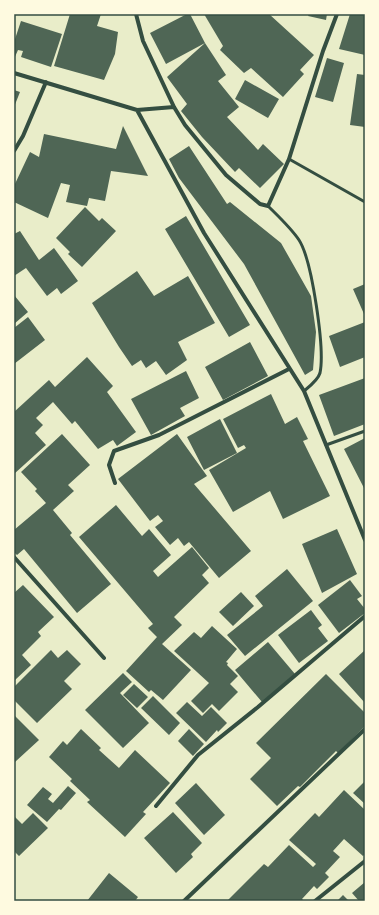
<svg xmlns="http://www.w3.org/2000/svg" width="379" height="915" font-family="'Archivo Narrow',sans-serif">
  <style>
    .building { fill: #4f6655 }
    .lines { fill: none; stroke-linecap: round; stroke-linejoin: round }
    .service { stroke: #344e41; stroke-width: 3 }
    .minor { stroke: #344e41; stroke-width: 4 }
    .neatline { fill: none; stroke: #344e41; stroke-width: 1.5 }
  </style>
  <rect width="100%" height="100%" fill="#e9edc9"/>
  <path class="building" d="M 70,14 L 101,14 L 97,26 L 118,32 L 115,54 L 104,80 L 54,66 Z
    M 187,14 L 190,14 L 205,43 L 226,75 L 218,81 L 239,107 L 227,117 L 258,150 L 263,144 L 284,164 L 260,188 L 239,168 L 235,172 L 202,137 L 181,111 L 187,104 L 167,77 L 205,43 L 166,64 L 150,33 Z
    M 204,14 L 269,14 L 314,55 L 300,70 L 304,74 L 283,97 L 251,68 L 244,73 L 220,50 L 223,46 Z
    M 309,14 L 327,14 L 326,20 L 308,16 Z
    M 350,14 L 365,14 L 365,55 L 339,49 Z
    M 21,21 L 62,34 L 51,67 L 21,57 L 23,51 L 18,50 L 14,59 L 14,42 Z
    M 327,58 L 344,63 L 333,102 L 315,97 Z
    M 357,74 L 365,75 L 365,127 L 350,125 Z
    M 245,80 L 279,99 L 268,118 L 235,99 Z
    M 14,90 L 20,92 L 14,107 Z
    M 123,126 L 148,176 L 111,171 L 105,201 L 89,198 L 87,206 L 66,202 L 70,185 L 61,183 L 48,218 L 14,202 L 14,186 L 30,152 L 39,157 L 44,134 L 116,149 Z
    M 189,146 L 227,204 L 230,202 L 281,243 L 311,296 L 316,332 L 313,370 L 305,375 L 244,264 L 179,178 L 169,159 Z
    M 85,207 L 99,221 L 102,218 L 116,231 L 82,267 L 68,254 L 70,252 L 56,238 Z
    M 186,216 L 250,325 L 229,337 L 165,229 Z
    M 20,231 L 39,260 L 54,248 L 78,281 L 61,294 L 57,288 L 47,296 L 26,268 L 14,276 L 14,234 Z
    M 137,271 L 154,296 L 188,276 L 215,323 L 178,342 L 187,360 L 166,375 L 156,361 L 146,368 L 141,360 L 132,366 L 119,347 L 92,303 Z
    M 365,284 L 365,314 L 364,314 L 353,289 Z
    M 14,295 L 28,312 L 14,324 Z
    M 28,317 L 45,340 L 14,364 L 14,328 Z
    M 365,322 L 365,357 L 340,367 L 329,336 Z
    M 250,342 L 268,376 L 223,400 L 205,367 Z
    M 87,357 L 113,386 L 107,392 L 136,432 L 117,446 L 113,440 L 98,449 L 75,421 L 72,424 L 53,402 L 36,418 L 43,425 L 35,433 L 46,445 L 14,474 L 14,412 L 49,380 L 55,387 Z
    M 186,371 L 199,398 L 180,408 L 185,416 L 151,435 L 131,399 Z
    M 365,378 L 365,424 L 334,436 L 319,395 Z
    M 271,394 L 285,424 L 297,417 L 308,439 L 303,441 L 330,496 L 283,519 L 270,491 L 233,512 L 209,470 L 246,448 L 244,445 L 238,448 L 223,419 Z
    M 220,419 L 237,453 L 204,470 L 187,437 Z
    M 62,434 L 90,465 L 68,485 L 74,491 L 53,510 L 72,533 L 70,535 L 111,584 L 77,613 L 24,549 L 17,555 L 14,552 L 14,530 L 46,503 L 35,491 L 37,489 L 21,472 Z
    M 177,434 L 207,476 L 194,484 L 251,551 L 219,578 L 189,542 L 184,546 L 178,538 L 170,545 L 155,527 L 163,521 L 158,515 L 150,521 L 118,479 Z
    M 365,438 L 365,490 L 344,449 Z
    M 116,505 L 142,536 L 149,529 L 171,555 L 153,571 L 158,577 L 192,547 L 209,568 L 202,575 L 209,583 L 174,617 L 182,625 L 162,644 L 191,670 L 163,700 L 151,690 L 149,692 L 126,671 L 157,637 L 148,628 L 153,624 L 79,537 Z
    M 337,529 L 357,574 L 322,593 L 302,544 Z
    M 287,569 L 313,601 L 245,656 L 227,635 L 263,606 L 255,596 Z
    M 350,580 L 362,596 L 357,599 L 365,609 L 365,613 L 339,633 L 318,605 Z
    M 23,585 L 54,617 L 38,632 L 41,636 L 22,655 L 31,665 L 14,681 L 14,593 Z
    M 241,592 L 254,606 L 233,626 L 219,612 Z
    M 311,610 L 322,625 L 318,628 L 328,641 L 299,663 L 278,635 Z
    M 212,626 L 237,649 L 226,662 L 228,663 L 227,665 L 238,676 L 230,684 L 238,692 L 219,711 L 212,704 L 203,713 L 191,701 L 209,683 L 174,651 L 194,632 L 201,638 Z
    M 268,642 L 295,674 L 262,702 L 235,670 Z
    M 51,650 L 58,658 L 67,650 L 81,664 L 64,681 L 72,689 L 37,723 L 14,700 L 14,687 Z
    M 365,650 L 365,703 L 339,674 Z
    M 123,673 L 132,682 L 120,693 L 149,723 L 123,748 L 85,710 Z
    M 326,674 L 365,713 L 365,726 L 338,753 L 336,751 L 300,787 L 298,786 L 277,806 L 250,779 L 271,758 L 256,743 Z
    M 134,684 L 148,697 L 137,708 L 123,695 Z
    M 153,696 L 180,723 L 169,735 L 141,708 Z
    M 187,702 L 202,716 L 211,707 L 227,723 L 218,732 L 217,730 L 206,742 L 176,713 Z
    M 14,715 L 39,740 L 15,762 L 14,760 Z
    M 81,729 L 101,748 L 99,750 L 119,768 L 135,750 L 170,783 L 143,812 L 146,814 L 125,837 L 87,802 L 90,800 L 70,781 L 72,779 L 49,757 L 63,741 L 67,745 Z
    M 189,729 L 204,744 L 193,756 L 178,741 Z
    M 365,781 L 365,804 L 353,793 Z
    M 196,783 L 225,815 L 204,835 L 175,803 Z
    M 68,786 L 76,793 L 61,810 L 59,809 L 47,822 L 27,805 L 43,787 L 52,794 L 48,799 L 53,803 Z
    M 344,790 L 365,810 L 365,854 L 363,856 L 344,839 L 333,851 L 340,857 L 325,873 L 329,877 L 317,889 L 314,886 L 302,899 L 304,901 L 227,901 L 264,864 L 268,867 L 289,845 L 313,867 L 316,864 L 289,840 L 315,813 L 319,817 Z
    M 173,812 L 202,843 L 191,854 L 193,857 L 176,873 L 144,838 Z
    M 33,813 L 48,828 L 19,856 L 14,851 L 14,816 L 22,824 Z
    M 109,873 L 138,897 L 135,901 L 87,901 Z
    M 365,882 L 365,901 L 359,901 L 352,893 Z
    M 343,895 L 349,901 L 337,901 Z"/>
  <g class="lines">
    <path class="service" d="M 289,159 L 365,202
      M 268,206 C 278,216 291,228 299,240 C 312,260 325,349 320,373 C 318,380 310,386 304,391
      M 326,445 L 365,431"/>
    <path class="minor" d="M 136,14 L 143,41 L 174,107 L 185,125 L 226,175 L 260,204 L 268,206 L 289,159 L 323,51 L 337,14
      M 14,73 L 137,110 L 204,233 L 304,391 L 365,540
      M 137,110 L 174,107
      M 14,151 L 23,136 L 46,82
      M 115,483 L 109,465 L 114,451 L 159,435 L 289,369
      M 14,557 L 104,658
      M 156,806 L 198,755 L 258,707 L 365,616
      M 184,901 L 365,729
      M 315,901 L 365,861"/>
  </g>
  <rect width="379" height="915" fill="none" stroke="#fefae0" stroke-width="30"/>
  <rect x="15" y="15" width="349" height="885" class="neatline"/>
</svg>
